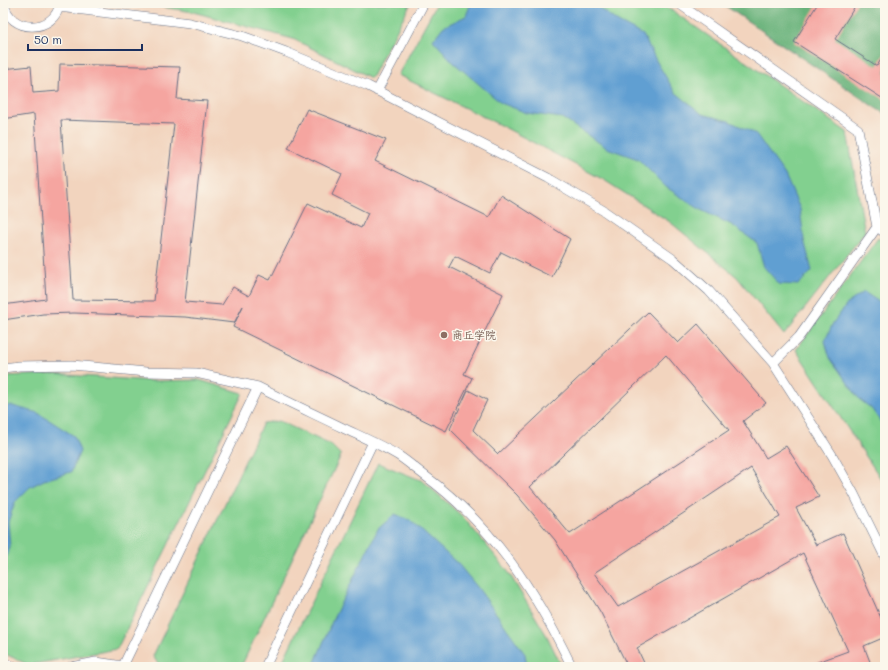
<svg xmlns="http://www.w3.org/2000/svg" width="888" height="670" font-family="Mali,'LXGW WenKai TC',sans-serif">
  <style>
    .built { fill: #f2d4be }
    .green { fill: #82d08f; stroke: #4e8076 }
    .forest { fill: #69b27a; stroke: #42706c }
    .water { fill: #619fd2; stroke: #3e6798 }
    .building { fill: #f5a5a0; fill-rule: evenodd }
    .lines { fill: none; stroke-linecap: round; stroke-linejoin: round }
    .lane-casing { stroke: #666f84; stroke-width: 10 }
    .lane { stroke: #fff; stroke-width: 9 }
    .education-dot { fill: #8d6e63; stroke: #fbf7ec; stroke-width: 1.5 }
    .labels { text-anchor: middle; stroke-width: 3; stroke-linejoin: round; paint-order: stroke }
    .education-label { font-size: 11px; fill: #785e54; stroke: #fbf7ec; text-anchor: start }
  </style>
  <rect width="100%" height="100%" fill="#fbf7ec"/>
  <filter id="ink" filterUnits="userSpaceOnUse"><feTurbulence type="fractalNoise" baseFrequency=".025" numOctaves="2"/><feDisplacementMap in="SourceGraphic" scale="8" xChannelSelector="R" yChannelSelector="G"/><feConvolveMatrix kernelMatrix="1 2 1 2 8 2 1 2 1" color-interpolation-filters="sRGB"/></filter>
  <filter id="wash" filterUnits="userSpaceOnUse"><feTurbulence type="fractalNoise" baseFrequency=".012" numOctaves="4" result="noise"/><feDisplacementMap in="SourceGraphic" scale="16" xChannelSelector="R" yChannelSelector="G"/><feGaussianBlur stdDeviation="0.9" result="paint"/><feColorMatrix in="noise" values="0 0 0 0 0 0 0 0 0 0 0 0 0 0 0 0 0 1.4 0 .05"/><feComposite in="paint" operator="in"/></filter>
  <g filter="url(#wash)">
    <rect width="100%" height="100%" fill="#f0e7cb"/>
    <path class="built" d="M 3,3 L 885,3 L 885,667 L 3,667 Z"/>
    <path class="green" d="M 137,3 L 411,3 L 371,78 L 293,39 L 193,12 Z
      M 437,3 L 661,3 L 847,132 L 865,232 L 784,335 L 737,277 L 670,222 L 604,180 L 504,127 L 398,75 Z
      M 878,238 L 885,243 L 885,485 L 796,350 Z
      M 53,374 L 153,381 L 199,380 L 243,393 L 117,649 L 29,665 L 3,653 L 3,376 Z
      M 279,421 L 331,445 L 341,455 L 241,667 L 160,667 L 153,656 L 263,423 Z
      M 378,463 L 423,481 L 463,517 L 507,570 L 547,636 L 562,667 L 280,667 Z"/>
    <path class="forest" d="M 721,3 L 885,3 L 885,114 L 874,107 Z"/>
    <path class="water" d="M 471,3 L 592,3 L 618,22 L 643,35 L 658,64 L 675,92 L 702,114 L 729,121 L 756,134 L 785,175 L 800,209 L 804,240 L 812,271 L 798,285 L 779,284 L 764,267 L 757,243 L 732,225 L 701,210 L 666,187 L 638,159 L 607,148 L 562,118 L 527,113 L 501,103 L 453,62 L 433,40 L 443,27 L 466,16 Z
      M 864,292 L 885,306 L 885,428 L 871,408 L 860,400 L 830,358 L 825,341 L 833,323 L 848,303 Z
      M 9,405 L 38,413 L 74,436 L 80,451 L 71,472 L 44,480 L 30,487 L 15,502 L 8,522 L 10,548 L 3,563 L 3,411 Z
      M 395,514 L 411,521 L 459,565 L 478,588 L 525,654 L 527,667 L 313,667 L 334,617 L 378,529 Z"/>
    <g id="blocks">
      <path class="building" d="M 818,3 L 857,3 L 835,39 L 877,66 L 885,53 L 885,100 L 794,42 Z
        M 60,64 L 180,67 L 177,99 L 207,101 L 185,302 L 222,305 L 233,287 L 249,296 L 259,275 L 270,280 L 308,203 L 361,228 L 368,213 L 332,195 L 342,174 L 288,148 L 307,109 L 386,140 L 375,161 L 489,217 L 501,195 L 570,239 L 552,277 L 501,252 L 490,273 L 455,256 L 449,267 L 503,294 L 464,374 L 472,378 L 446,431 L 233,327 L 243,306 L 234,323 L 185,317 L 74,313 L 43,314 L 3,320 L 3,305 L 46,299 L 34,114 L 3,119 L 3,69 L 31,66 L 33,93 L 59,91 ZM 61,120 L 174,124 L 154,301 L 73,300 Z
        M 648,312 L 678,343 L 698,324 L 766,403 L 743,421 L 766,458 L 786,446 L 819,497 L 796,508 L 816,545 L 843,533 L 885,627 L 885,637 L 864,646 L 872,667 L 804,667 L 848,651 L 803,553 L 637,648 L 646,667 L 628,667 L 601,613 L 555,540 L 517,495 L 450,429 L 468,390 L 487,400 L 473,430 L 498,454 ZM 666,355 L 729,430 L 570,534 L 530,487 ZM 751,468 L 780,517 L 618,607 L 594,573 Z"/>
    </g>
  </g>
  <g filter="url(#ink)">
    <use href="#blocks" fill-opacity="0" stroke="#666f84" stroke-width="1"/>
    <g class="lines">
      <defs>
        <path id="lane" d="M 4,3 C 9,34 55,34 60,3
          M 678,3 L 858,129 L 877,227 L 885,233
          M 59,7 L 190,23 L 242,36 L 286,52 L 368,86 L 548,178 L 604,211 L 673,259 L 709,291 L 773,363 L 832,455 L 854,494 L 885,557
          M 377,91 L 424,3
          M 773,363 L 799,337 L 877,227
          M 3,368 L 19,366 L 72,365 L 146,372 L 196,373 L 258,387
          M 3,662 L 13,667
          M 71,667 L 96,662 L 123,666
          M 125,667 L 123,666 L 258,387 C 286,401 314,414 343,428 C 362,437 381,445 399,456 C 408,462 416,469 424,475 C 493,526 535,590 572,667
          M 265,667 L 373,442"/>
      </defs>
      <use href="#lane" class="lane-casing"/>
      <use href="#lane" class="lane"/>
    </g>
  </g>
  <circle class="education-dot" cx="444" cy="335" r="4"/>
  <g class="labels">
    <g class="education-label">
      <text x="452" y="339">商丘学院</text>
    </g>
  </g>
  <rect width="888" height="670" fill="none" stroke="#fbf7ec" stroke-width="16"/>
  <path d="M28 44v6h114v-6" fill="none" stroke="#1b2f5e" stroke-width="2"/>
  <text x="34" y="44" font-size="12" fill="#1b2f5e" stroke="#fbf7ec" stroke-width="3" paint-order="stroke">50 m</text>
</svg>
